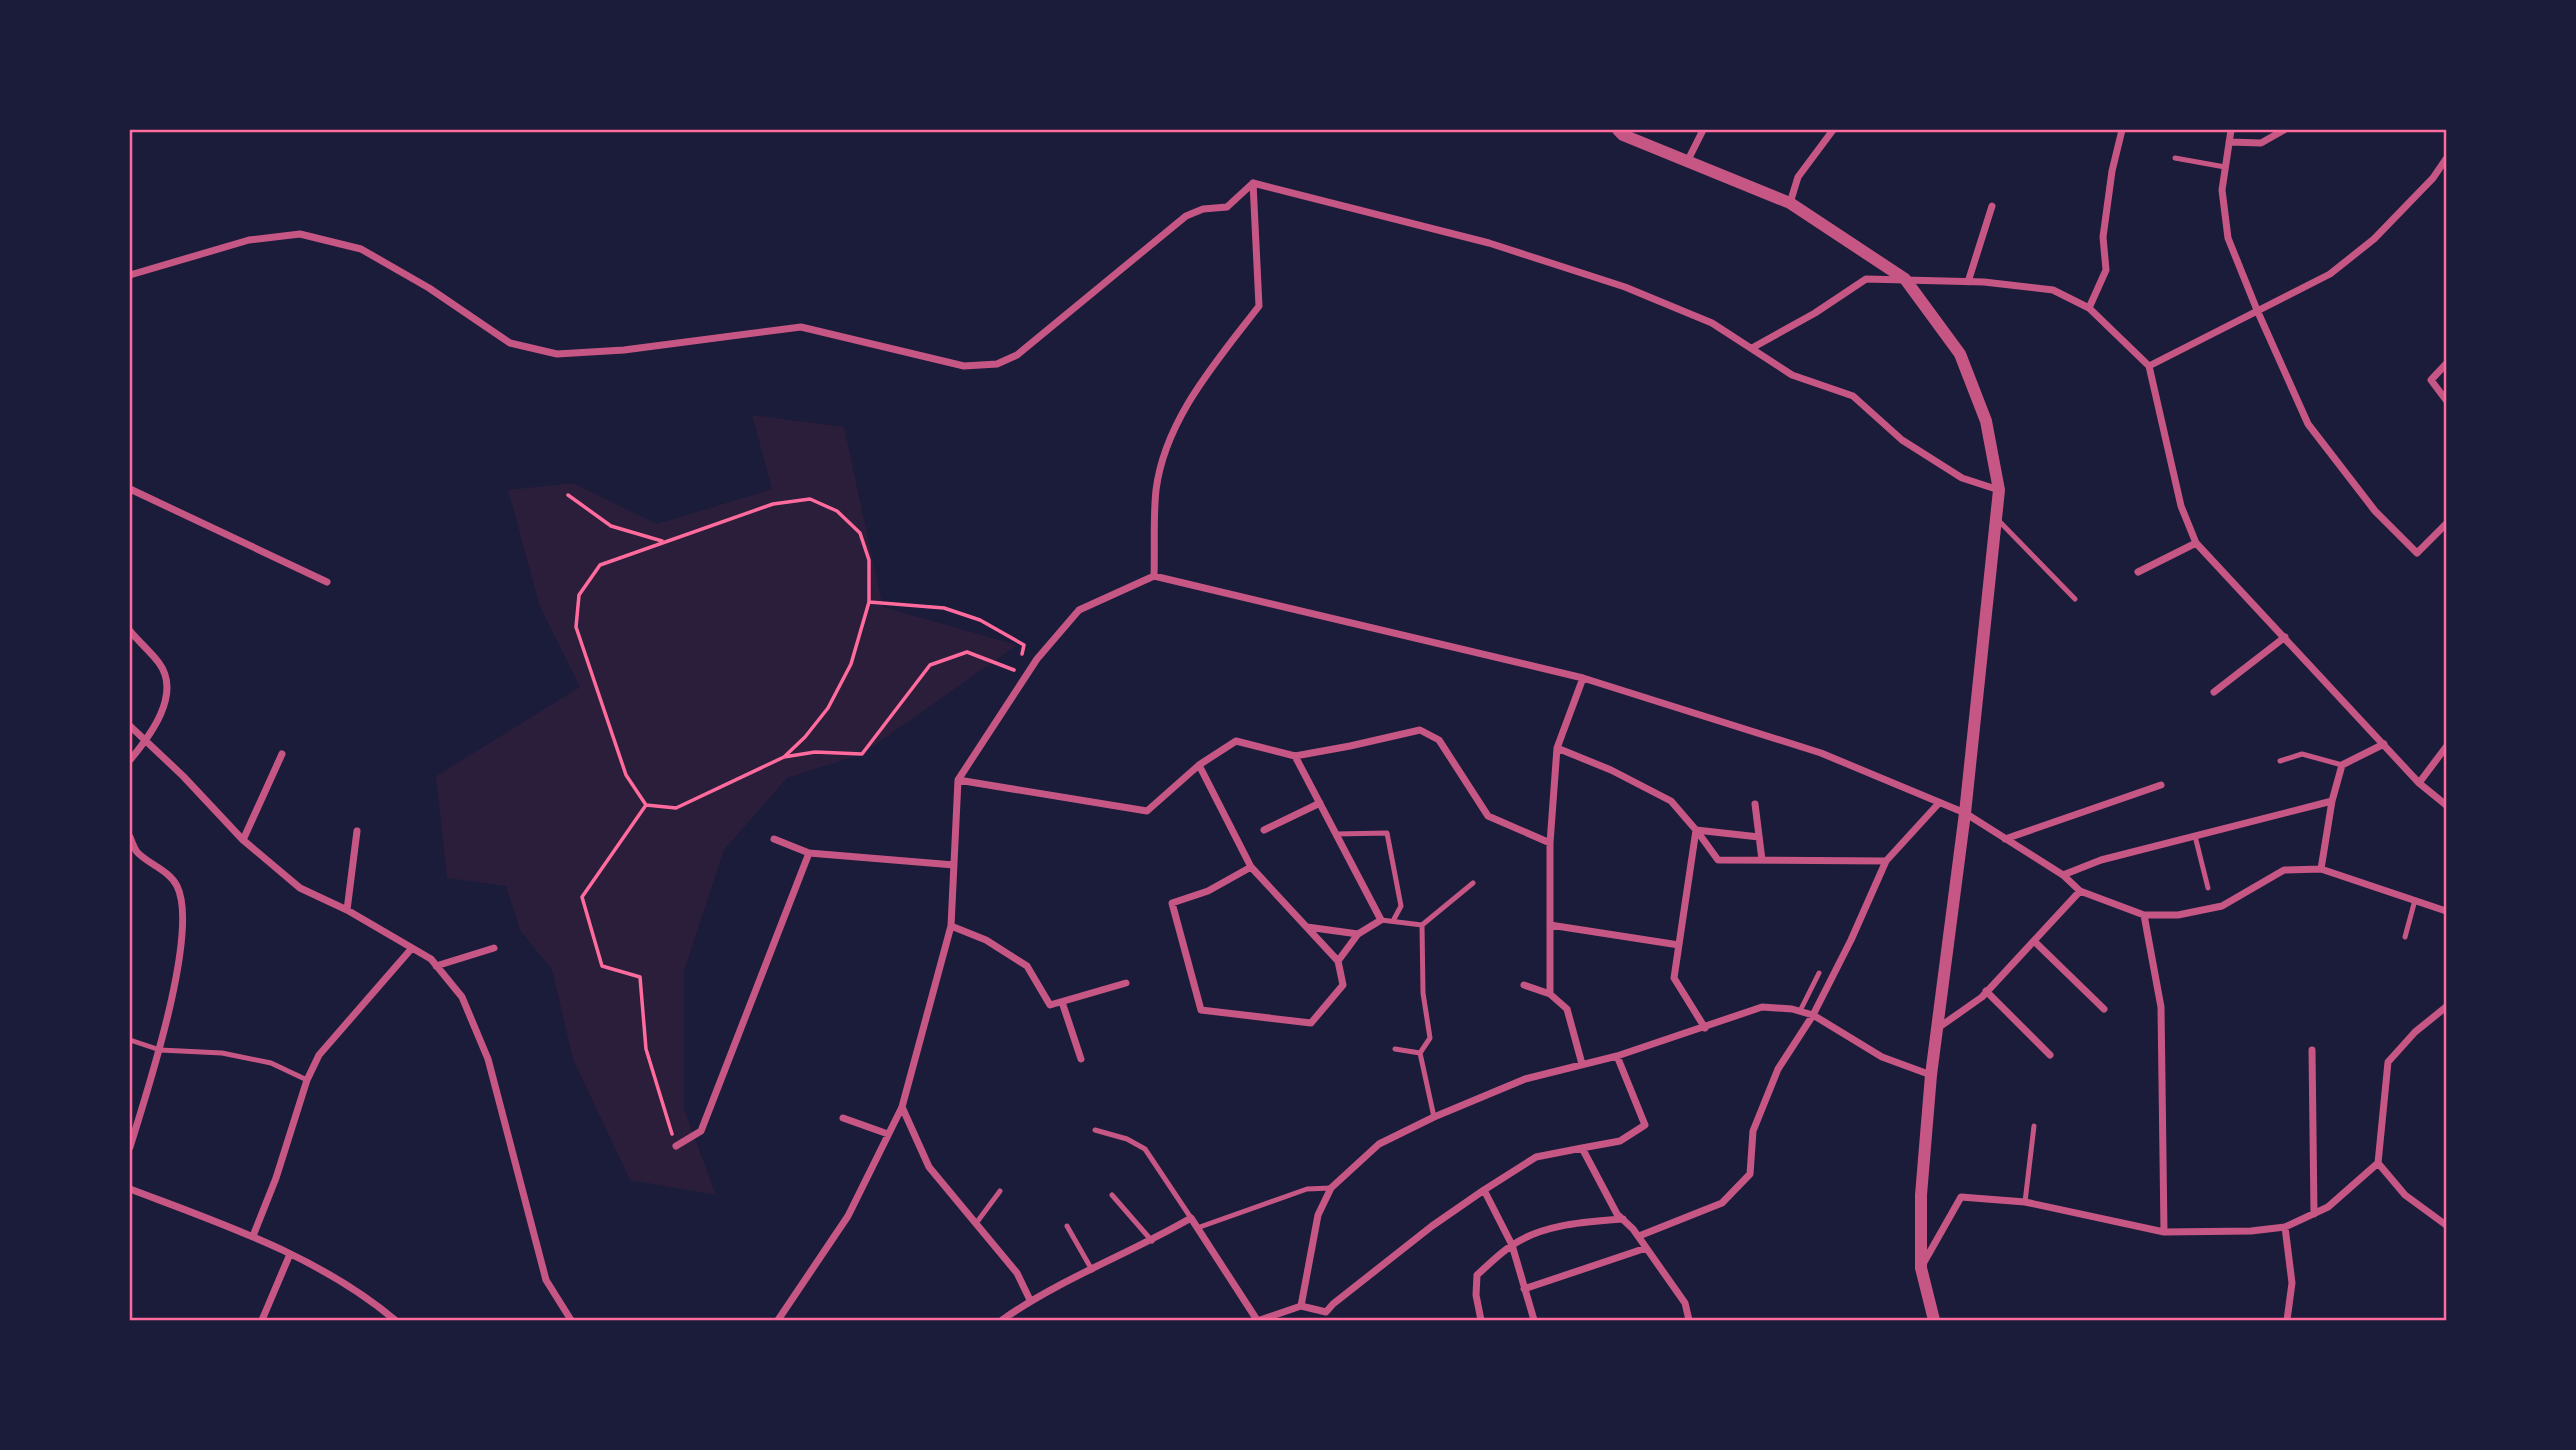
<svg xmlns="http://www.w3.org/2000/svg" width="2576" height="1450" font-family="'DejaVu Sans',sans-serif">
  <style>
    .green { fill: #2a1e3b }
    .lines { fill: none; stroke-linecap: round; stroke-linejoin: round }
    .path { stroke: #ff6b9d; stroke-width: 3.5 }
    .service { stroke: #c65784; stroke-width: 5 }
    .minor { stroke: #c65784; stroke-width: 7 }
    .tertiary { stroke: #c65784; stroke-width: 12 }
    .neatline { fill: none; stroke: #ff6b9d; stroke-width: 2.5 }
  </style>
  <rect width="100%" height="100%" fill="#1b1b3a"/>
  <path class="green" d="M 752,415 L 844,427 L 883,607 L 1017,645 L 862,754 L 787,778 L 724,850 L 684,971 L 684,1109 L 716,1195 L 630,1180 L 573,1059 L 552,970 L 520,930 L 506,886 L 447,878 L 436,776 L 580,687 L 540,607 L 508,490 L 573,483 L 657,524 L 772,489 Z"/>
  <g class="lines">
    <path class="path" d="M 568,495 L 611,526 L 662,541
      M 869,602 L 944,608 L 980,620 L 1024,645 L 1022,654
      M 784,757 L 805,737 L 828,708 L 851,664 L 869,602 L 869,560 L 860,533 L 837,511 L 810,499 L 773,504 L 600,565 L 579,595 L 576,627 L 626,775 L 646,805 L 676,808 L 784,757 L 815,752 L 862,754 L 930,665 L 967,652 L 1014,670
      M 646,805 L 582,897 L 602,966 L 640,977 L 646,1049 L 672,1134"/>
    <path class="service" d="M 2175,158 L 2225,167
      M 1998,520 L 2075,599
      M 2280,761 L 2302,754 L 2342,765
      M 1336,834 L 1387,833 L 1401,906 L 1393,921
      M 2195,836 L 2208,888
      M 1381,920 L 1422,925 L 1423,993 L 1430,1038 L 1420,1053 L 1434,1117
      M 1422,925 L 1473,883
      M 2405,937 L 2415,900
      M 1800,1011 L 1819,973
      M 130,1040 L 160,1050 L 222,1053 L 271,1063 L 307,1080
      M 1395,1049 L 1420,1053
      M 1095,1130 L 1127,1139 L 1145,1149 L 1191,1218
      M 1112,1195 L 1152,1241
      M 2025,1202 L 2034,1126
      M 977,1222 L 1000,1191
      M 1067,1226 L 1092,1270
      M 1197,1228 L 1307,1189 L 1331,1188"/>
    <path class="minor" d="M 2231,130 L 2222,190 L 2228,238 L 2257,310 L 2308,424 L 2375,511 L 2417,553 L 2446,524
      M 2229,142 L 2261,143 L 2284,130
      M 1687,162 L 1703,130
      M 1253,183 L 1489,243 L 1625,287 L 1712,323 L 1792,375 L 1853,396 L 1902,440 L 1962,478 L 1999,490
      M 1790,203 L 1798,177 L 1833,130
      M 130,275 L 249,240 L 300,234 L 361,249 L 429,288 L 510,343 L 557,354 L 624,350 L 801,327 L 964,366 L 997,364 L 1017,355 L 1186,216 L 1203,209 L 1227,207 L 1253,183
      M 1968,282 L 1992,206
      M 2089,308 L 2106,270 L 2103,237 L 2112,171 L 2122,130
      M 1752,348 L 1815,313 L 1866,279 L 1984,282 L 2053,290 L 2089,308 L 2149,366 L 2181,506 L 2196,543 L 2419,783 L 2446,805
      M 2446,364 L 2431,380 L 2446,400
      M 2149,366 L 2330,274 L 2374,239 L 2433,178 L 2446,159
      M 130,489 L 327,582
      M 2138,572 L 2196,543
      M 1154,576 C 1155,548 1153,518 1156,490 C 1165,419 1217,361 1259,306 L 1253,183
      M 130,631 C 139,642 151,652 159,663 C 182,694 150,736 130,760
      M 2214,692 L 2285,637
      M 130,726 L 183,776 L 243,840 L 300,888 L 347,910 L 431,959 L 462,997 L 488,1059 L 546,1280 L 571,1320
      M 1557,748 L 1611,770 L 1671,801 L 1696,830 L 1674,978 L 1705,1028
      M 1199,765 L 1251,867 L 1208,891 L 1172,903 L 1201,1010 L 1311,1023 L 1343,985 L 1338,961 L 1358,934 L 1381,920 L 1295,756
      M 958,780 L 1147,811 L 1199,765 L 1236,741 L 1295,756 L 1350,746 L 1420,730 L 1439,740 L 1488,816 L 1550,843
      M 2419,783 L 2446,747
      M 1755,804 L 1762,860
      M 1264,830 L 1320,803
      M 1696,830 L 1759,837
      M 1697,831 L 1718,860 L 1886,861
      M 130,837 C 132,842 134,848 137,852 C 148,864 169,870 177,886 C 200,932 146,1095 130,1147
      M 774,839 L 809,853
      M 2005,839 L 2161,785
      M 243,840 L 282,754
      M 1251,867 L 1338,961
      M 2321,869 L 2332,801 L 2342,765 L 2384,744
      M 2063,875 L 2101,860 L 2332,801
      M 347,910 L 357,831
      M 2144,915 L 2161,1007 L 2164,1232
      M 1550,925 L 1679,945
      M 951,926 L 986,940 L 1027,966 L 1050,1005 L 1126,983
      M 1307,927 L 1358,934
      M 2034,941 L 2104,1009
      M 436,966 L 494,948
      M 1524,985 L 1550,994
      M 1986,991 L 2050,1055
      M 1062,1002 L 1081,1059
      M 1938,1028 L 1982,997 L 2080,891
      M 2312,1050 L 2314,1214
      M 1617,1056 L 1645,1125 L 1620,1141 L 1582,1148 L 1617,1214 L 1633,1229 L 1685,1303 L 1689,1320
      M 1582,1064 L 1567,1009 L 1550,994 L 1550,843 L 1557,748 L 1583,678
      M 902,1107 L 929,1167 L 1017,1273 L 1030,1300
      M 843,1118 L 888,1134
      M 676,1146 L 701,1131 L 809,853 L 954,865
      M 2378,1163 L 2405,1195 L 2446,1225
      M 130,1189 C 222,1224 319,1256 395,1320
      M 1484,1190 L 1536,1157 L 1582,1148
      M 2285,1227 L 2292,1283 L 2287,1320
      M 253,1236 L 276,1178 L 307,1080 L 319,1055 L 412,948
      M 1639,1236 L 1722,1203 L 1750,1174 L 1753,1131 L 1778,1069 L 1813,1015 L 1851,940 L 1886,861 L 1939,803
      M 1923,1264 L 1961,1197 L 2025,1202 L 2164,1232 L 2251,1231 L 2285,1227 L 2328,1207 L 2378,1163 L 2388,1062 L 2415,1032 L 2446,1007
      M 1524,1289 L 1646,1248
      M 1301,1306 L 1326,1312 L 1333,1304 L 1432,1226 L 1484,1190 L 1512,1245 L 1534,1320
      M 262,1320 L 290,1254
      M 778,1320 L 848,1216 L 902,1107 L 951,926 L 958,780 L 1037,659 L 1079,610 L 1154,576 L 1583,678 L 1821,753 L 1965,813 L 2063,875 L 2080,891 L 2144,915 L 2178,915 L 2222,906 L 2284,870 L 2321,869 L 2446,911
      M 1002,1320 C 1060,1279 1129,1254 1191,1218 L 1257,1320
      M 1260,1320 L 1301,1306 L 1318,1215 L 1331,1188 L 1379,1144 L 1434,1117 L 1525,1079 L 1617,1056 L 1762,1007 L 1792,1009 L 1813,1015 L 1882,1057 L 1931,1075
      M 1481,1320 L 1476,1295 L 1477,1275 C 1488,1265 1499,1254 1511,1246 C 1542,1224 1586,1222 1623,1219"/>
    <path class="tertiary" d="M 1618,130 L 1623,135 L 1790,203 L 1905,279 L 1960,354 L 1986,421 L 1999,490 L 1965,813 L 1931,1075 L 1921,1195 L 1921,1268 L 1934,1320"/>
  </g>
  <rect width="2576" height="1450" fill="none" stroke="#1b1b3a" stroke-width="262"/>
  <rect x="131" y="131" width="2314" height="1188" class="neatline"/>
</svg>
